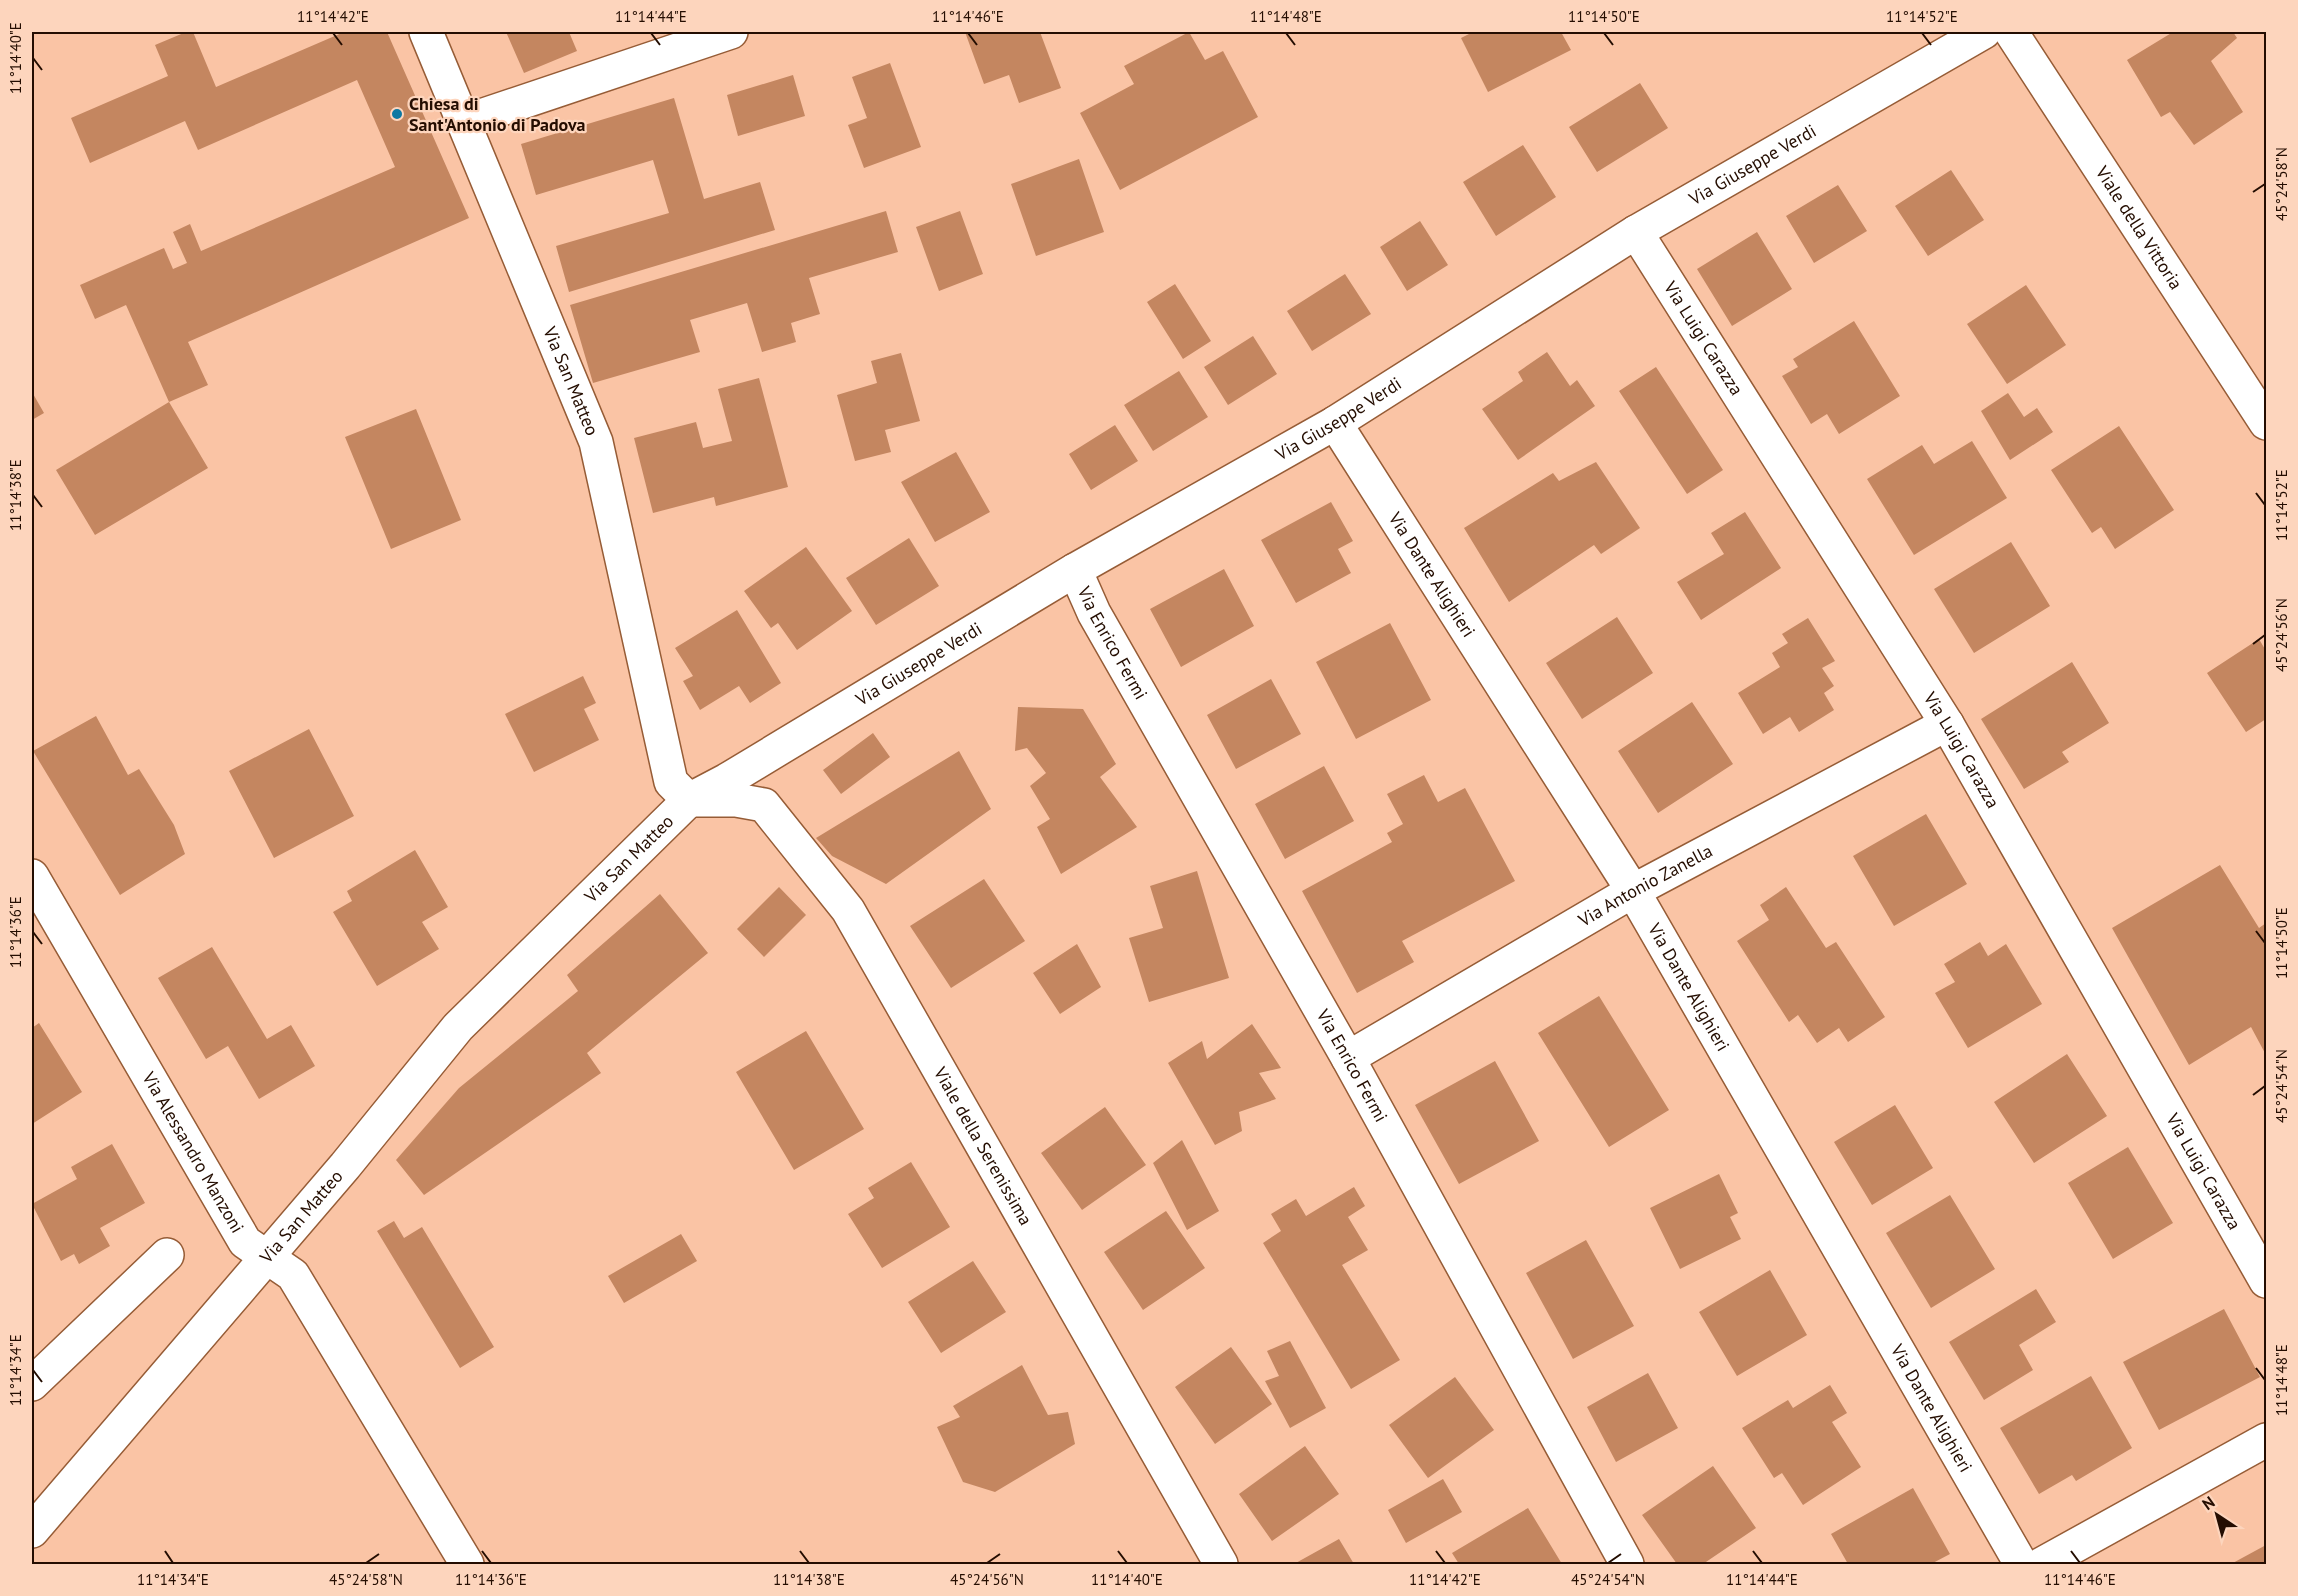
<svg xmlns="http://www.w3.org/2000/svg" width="2298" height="1596" font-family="'PT Sans',sans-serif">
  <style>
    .building { fill: #c48660 }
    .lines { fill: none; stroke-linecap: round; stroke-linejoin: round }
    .minor-casing { stroke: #965c36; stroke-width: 36 }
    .minor { stroke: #fff; stroke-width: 33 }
    .ticks { fill: none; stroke: #240d01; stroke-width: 2 }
    .poi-dot { fill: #0c78a3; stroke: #fdd5bd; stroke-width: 2 }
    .labels { text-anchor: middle; stroke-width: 4.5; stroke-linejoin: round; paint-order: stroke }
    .poi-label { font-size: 18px; font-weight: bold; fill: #240d01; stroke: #fdd5bd; text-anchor: start }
    .street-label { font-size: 18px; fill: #240d01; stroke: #fdd5bd }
    .neatline { fill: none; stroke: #240d01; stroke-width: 2 }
    .ticks-label { font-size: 15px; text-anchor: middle; fill: #240d01 }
  </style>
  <rect width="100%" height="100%" fill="#fac4a5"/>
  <path class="building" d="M 186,32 L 193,32 L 216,87 L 344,32 L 387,32 L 469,218 L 188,342 L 208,385 L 169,402 L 208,468 L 95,535 L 56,470 L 169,402 L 126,305 L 95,319 L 80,285 L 164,248 L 173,269 L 187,263 L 173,232 L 190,224 L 201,251 L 395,167 L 357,80 L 198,150 L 185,121 L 90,163 L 71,118 L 168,76 L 155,45 Z
    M 506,32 L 569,32 L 577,51 L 524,73 Z
    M 965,32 L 1040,32 L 1061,88 L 1019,103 L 1009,75 L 984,84 Z
    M 1189,32 L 1205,60 L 1223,51 L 1258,117 L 1120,190 L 1080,113 L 1134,84 L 1124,66 Z
    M 1473,32 L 1561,32 L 1571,50 L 1488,92 L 1461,38 Z
    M 2173,32 L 2233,32 L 2237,38 L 2211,61 L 2243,112 L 2194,145 L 2170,112 L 2161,117 L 2127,60 Z
    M 890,63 L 921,147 L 864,168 L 848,125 L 867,118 L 852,77 Z
    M 793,75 L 805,116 L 738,136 L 727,95 Z
    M 1640,83 L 1668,128 L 1597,172 L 1569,127 Z
    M 674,98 L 704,199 L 760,182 L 775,230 L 569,292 L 556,246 L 669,213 L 653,160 L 536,195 L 521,144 Z
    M 1523,145 L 1556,197 L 1496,236 L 1463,182 Z
    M 1079,159 L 1104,232 L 1036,256 L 1011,184 Z
    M 1951,170 L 1984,220 L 1928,256 L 1895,206 Z
    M 1838,185 L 1867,231 L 1814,263 L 1786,216 Z
    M 886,211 L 898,252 L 809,278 L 820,314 L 791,323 L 796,342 L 762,352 L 747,303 L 690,320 L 700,352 L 593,383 L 570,305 Z
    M 960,211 L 983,274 L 939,291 L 916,227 Z
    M 1420,221 L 1448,265 L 1407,291 L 1380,247 Z
    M 1757,232 L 1792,289 L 1732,326 L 1697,269 Z
    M 1345,274 L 1371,314 L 1312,351 L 1287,311 Z
    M 1175,284 L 1211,341 L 1183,359 L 1147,302 Z
    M 2026,285 L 2066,345 L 2007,384 L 1967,324 Z
    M 1854,321 L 1900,396 L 1839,434 L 1827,414 L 1811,424 L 1782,376 L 1798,367 L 1793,359 Z
    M 1253,336 L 1277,374 L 1228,405 L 1204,367 Z
    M 1547,352 L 1570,386 L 1577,380 L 1595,406 L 1518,460 L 1482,409 L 1523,381 L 1518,372 Z
    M 901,353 L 920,421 L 885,430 L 891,452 L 855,461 L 837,395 L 877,383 L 871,361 Z
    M 1656,367 L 1723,470 L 1687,494 L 1619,391 Z
    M 1179,371 L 1208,417 L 1153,451 L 1124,405 Z
    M 759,378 L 788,487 L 716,506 L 714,497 L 653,513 L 634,438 L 696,422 L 703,448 L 732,441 L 718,389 Z
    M 32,392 L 44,413 L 32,420 Z
    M 2008,393 L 2024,417 L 2037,408 L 2053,432 L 2010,460 L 1981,411 Z
    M 416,409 L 461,520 L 391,549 L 345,437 Z
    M 1115,425 L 1138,461 L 1091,490 L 1069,454 Z
    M 2119,426 L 2174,510 L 2115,549 L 2101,527 L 2092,533 L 2051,470 Z
    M 1972,441 L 2007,498 L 1914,555 L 1867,479 L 1922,445 L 1934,464 Z
    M 956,452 L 990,512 L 935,542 L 901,482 Z
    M 1596,462 L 1640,528 L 1601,554 L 1594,545 L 1509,602 L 1464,528 L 1553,473 L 1559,481 Z
    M 1331,502 L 1353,541 L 1338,549 L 1351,573 L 1296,603 L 1261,540 Z
    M 1745,512 L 1781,568 L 1701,620 L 1677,582 L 1724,554 L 1711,533 Z
    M 909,538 L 939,586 L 876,625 L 846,578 Z
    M 2011,542 L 2050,606 L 1974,653 L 1934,589 Z
    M 806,547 L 852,611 L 797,650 L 778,623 L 771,628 L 744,591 Z
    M 1224,569 L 1254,626 L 1181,667 L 1150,609 Z
    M 737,610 L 781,683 L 750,703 L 739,686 L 700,710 L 683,681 L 693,676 L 675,648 Z
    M 1617,617 L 1653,673 L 1582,719 L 1546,663 Z
    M 1808,618 L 1835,661 L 1822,668 L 1834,686 L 1824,693 L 1834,710 L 1799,732 L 1790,717 L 1763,734 L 1738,693 L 1780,667 L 1772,653 L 1788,643 L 1782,634 Z
    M 1390,623 L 1431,700 L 1356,739 L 1316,662 Z
    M 2259,639 L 2266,651 L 2266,719 L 2246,732 L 2207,673 Z
    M 2072,662 L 2109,723 L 2062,752 L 2069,762 L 2024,789 L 1981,719 Z
    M 583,676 L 596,703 L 584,709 L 599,740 L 534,772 L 505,714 Z
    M 1271,679 L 1301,734 L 1236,769 L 1207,715 Z
    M 1692,702 L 1733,764 L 1658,813 L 1618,751 Z
    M 1018,707 L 1083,709 L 1116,764 L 1100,777 L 1137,827 L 1061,874 L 1037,827 L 1050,819 L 1030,786 L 1046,773 L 1027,748 L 1015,751 Z
    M 96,716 L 128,775 L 139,769 L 174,825 L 185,854 L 120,895 L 33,751 Z
    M 309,729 L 354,816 L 274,858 L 229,771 Z
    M 873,733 L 890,757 L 841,794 L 823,770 Z
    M 959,751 L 991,809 L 886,884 L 832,856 L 816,838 Z
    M 1324,766 L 1354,821 L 1285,859 L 1255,804 Z
    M 1424,775 L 1438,802 L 1465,788 L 1515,881 L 1402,941 L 1414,962 L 1357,993 L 1302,891 L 1392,842 L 1387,833 L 1403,824 L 1387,794 Z
    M 1926,814 L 1967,884 L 1894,926 L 1853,856 Z
    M 415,850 L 448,907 L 422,922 L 439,949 L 377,986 L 333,912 L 352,901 L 347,891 Z
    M 2220,865 L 2259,928 L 2266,923 L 2266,1055 L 2251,1027 L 2189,1065 L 2112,928 Z
    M 1197,871 L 1229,978 L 1149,1002 L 1129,938 L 1163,928 L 1150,886 Z
    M 984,879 L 1025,941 L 951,988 L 910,926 Z
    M 779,887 L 806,915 L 764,957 L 737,929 Z
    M 1786,887 L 1826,948 L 1836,942 L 1885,1017 L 1848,1042 L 1839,1028 L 1817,1043 L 1798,1015 L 1789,1022 L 1737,941 L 1769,920 L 1760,905 Z
    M 660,894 L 708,953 L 587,1053 L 601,1073 L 424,1195 L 396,1160 L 459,1088 L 578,991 L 567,975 Z
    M 1980,942 L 1988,956 L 2006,944 L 2042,1004 L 1968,1048 L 1935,993 L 1955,982 L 1944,964 Z
    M 1077,944 L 1101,987 L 1060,1014 L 1033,973 Z
    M 212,947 L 267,1039 L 291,1025 L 315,1066 L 259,1099 L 228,1046 L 206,1059 L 158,978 Z
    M 1599,996 L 1669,1110 L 1609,1147 L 1538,1033 Z
    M 39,1023 L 82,1092 L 32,1124 L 32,1028 Z
    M 1252,1024 L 1281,1068 L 1259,1073 L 1276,1099 L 1239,1112 L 1242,1131 L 1215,1145 L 1168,1063 L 1202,1041 L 1207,1059 Z
    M 806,1031 L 864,1129 L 794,1170 L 736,1072 Z
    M 2067,1054 L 2107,1116 L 2034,1163 L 1994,1102 Z
    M 1495,1061 L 1539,1141 L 1459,1184 L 1415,1105 Z
    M 1895,1105 L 1933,1168 L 1872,1205 L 1834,1142 Z
    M 1105,1107 L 1146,1165 L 1082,1210 L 1041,1153 Z
    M 1182,1140 L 1219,1211 L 1187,1230 L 1153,1163 Z
    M 112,1144 L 145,1203 L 100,1228 L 110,1246 L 79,1264 L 74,1254 L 61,1261 L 32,1204 L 77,1179 L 71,1167 Z
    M 2128,1147 L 2173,1223 L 2113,1259 L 2068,1183 Z
    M 911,1162 L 950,1227 L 882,1268 L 848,1214 L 874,1198 L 868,1188 Z
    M 1719,1174 L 1738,1213 L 1730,1217 L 1741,1239 L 1680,1269 L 1650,1208 Z
    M 1354,1187 L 1365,1206 L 1348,1217 L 1368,1250 L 1342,1265 L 1400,1360 L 1351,1389 L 1263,1243 L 1281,1231 L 1271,1214 L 1296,1199 L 1306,1216 Z
    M 1950,1195 L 1995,1269 L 1931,1308 L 1886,1233 Z
    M 1166,1211 L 1205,1268 L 1143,1310 L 1104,1252 Z
    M 394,1221 L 404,1238 L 422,1227 L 494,1347 L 460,1368 L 377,1231 Z
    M 681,1234 L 697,1261 L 624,1303 L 608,1276 Z
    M 1586,1240 L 1634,1326 L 1573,1359 L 1526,1273 Z
    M 973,1261 L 1006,1312 L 941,1353 L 908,1302 Z
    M 1770,1270 L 1807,1335 L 1737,1376 L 1699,1312 Z
    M 2036,1289 L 2056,1322 L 2019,1345 L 2033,1370 L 1984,1400 L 1949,1342 Z
    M 2224,1309 L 2260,1377 L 2159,1430 L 2123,1362 Z
    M 1290,1341 L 1326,1408 L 1290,1428 L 1265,1381 L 1279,1376 L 1267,1351 Z
    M 1231,1347 L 1272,1404 L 1215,1444 L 1175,1387 Z
    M 1022,1365 L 1048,1415 L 1068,1412 L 1075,1444 L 995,1492 L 963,1482 L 937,1427 L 960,1417 L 953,1406 Z
    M 1648,1373 L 1678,1428 L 1616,1462 L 1587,1407 Z
    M 2091,1376 L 2132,1448 L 2076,1481 L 2072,1475 L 2039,1494 L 2000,1428 Z
    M 1455,1377 L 1494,1430 L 1428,1478 L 1389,1425 Z
    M 1830,1385 L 1847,1413 L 1832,1422 L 1861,1467 L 1803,1505 L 1782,1473 L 1774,1478 L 1742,1428 L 1788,1400 L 1793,1408 Z
    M 1305,1446 L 1339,1494 L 1272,1541 L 1239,1494 Z
    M 1713,1466 L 1756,1528 L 1703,1564 L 1677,1564 L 1642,1515 Z
    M 1443,1479 L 1462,1512 L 1406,1543 L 1388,1510 Z
    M 1913,1488 L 1950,1554 L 1931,1564 L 1848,1564 L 1831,1534 Z
    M 1528,1508 L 1562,1564 L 1459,1564 L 1452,1553 Z
    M 1339,1539 L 1354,1564 L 1294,1564 Z
    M 2266,1545 L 2266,1564 L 2231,1564 Z"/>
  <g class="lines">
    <defs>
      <g id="minor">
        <path id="s1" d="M 426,32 L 596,442 L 671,782 L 689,800"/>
        <path id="s2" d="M 2011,32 L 2266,423"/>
        <path d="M 463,122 L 731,32"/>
        <path id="s3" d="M 1636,232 L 1947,724 L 2266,1281"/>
        <path id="s4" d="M 1335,423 L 1633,891 L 2021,1564"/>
        <path id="s5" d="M 1075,570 L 1094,613 L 1348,1058 L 1627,1564"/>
        <path id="s6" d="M 694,800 L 736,800 L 764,805 L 848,910 L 1221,1564"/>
        <path id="s7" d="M 32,876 L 245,1242 L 293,1275 L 467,1564"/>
        <path id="s8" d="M 1348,1058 L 1633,891 L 1947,724"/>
        <path d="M 32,1384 L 167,1255"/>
        <path id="s9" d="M 32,1531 L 345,1166 L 458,1027 L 689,800 L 727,780 L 1075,570 L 1335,423 L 1636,232 L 1984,32"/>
        <path d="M 2042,1564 L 2266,1440"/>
      </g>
    </defs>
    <use href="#minor" class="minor-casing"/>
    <use href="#minor" class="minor"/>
  </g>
  <path class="ticks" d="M 333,33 L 342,45M 651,33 L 660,45M 968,33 L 977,45M 1286,33 L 1295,45M 1604,33 L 1613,45M 1922,33 L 1931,45M 33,58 L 42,70M 2253,192 L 2265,184M 2256,493 L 2265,505M 33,495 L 42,507M 2253,644 L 2265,635M 2256,931 L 2265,943M 33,932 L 42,944M 2253,1095 L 2265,1086M 2256,1368 L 2265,1380M 33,1370 L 42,1382M 165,1551 L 173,1563M 482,1551 L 491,1563M 800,1551 L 809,1563M 1118,1551 L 1127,1563M 1436,1551 L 1445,1563M 1753,1551 L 1762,1563M 2071,1551 L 2080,1563M 366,1563 L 379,1554M 987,1563 L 1000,1554M 1608,1563 L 1621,1554"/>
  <circle class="poi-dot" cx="397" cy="114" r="6"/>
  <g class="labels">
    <g class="poi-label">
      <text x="409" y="110">Chiesa di<tspan x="409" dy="21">Sant'Antonio di Padova</tspan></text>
    </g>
    <g class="street-label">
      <text dy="6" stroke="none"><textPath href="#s9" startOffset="2223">Via Giuseppe Verdi</textPath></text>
      <text dy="6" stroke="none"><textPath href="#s2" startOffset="234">Viale della Vittoria</textPath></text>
      <text dy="6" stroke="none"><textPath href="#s3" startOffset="126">Via Luigi Carazza</textPath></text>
      <text dy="6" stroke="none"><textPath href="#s1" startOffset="378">Via San Matteo</textPath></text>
      <text dy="6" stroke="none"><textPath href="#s9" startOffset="1737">Via Giuseppe Verdi</textPath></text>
      <text dy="6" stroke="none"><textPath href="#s4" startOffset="180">Via Dante Alighieri</textPath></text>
      <text dy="6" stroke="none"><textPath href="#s5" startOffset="82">Via Enrico Fermi</textPath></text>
      <text dy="6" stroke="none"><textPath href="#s9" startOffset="1251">Via Giuseppe Verdi</textPath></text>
      <text dy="6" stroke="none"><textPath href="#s3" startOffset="612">Via Luigi Carazza</textPath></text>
      <text dy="6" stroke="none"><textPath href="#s9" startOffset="900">Via San Matteo</textPath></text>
      <text dy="6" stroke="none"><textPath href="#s8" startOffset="344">Via Antonio Zanella</textPath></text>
      <text dy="6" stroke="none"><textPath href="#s4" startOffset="666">Via Dante Alighieri</textPath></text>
      <text dy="6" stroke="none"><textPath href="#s5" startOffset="568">Via Enrico Fermi</textPath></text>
      <text dy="6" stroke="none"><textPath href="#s6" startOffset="477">Viale della Serenissima</textPath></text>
      <text dy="6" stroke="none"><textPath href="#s7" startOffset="320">Via Alessandro Manzoni</textPath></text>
      <text dy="6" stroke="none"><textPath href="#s3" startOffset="1098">Via Luigi Carazza</textPath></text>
      <text dy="6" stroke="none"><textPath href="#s9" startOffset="414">Via San Matteo</textPath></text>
      <text dy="6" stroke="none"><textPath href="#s4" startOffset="1152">Via Dante Alighieri</textPath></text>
    </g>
  </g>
  <rect width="2298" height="1596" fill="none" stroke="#fdd5bd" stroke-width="66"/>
  <g transform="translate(2217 1515) rotate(324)" stroke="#fdd5bd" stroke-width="4.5" paint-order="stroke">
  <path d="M0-4.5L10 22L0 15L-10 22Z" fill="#240d01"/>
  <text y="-9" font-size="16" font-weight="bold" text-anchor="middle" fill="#240d01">N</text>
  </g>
  <rect x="33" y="33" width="2232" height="1530" class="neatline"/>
  <g class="ticks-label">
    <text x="333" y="22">11°14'42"E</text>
    <text x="651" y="22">11°14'44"E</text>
    <text x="968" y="22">11°14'46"E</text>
    <text x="1286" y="22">11°14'48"E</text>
    <text x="1604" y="22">11°14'50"E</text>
    <text x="1922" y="22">11°14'52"E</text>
    <text transform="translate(16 58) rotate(-90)" y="5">11°14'40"E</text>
    <text transform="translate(2282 184) rotate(-90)" y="5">45°24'58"N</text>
    <text transform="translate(16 495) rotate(-90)" y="5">11°14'38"E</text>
    <text transform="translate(2282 505) rotate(-90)" y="5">11°14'52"E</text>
    <text transform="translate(2282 635) rotate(-90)" y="5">45°24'56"N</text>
    <text transform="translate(16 932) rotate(-90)" y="5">11°14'36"E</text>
    <text transform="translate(2282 943) rotate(-90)" y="5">11°14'50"E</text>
    <text transform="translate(2282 1086) rotate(-90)" y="5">45°24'54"N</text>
    <text transform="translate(16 1370) rotate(-90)" y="5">11°14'34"E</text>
    <text transform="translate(2282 1380) rotate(-90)" y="5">11°14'48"E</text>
    <text x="173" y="1585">11°14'34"E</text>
    <text x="366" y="1585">45°24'58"N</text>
    <text x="491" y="1585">11°14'36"E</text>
    <text x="809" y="1585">11°14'38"E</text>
    <text x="987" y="1585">45°24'56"N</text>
    <text x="1127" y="1585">11°14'40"E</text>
    <text x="1445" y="1585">11°14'42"E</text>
    <text x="1608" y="1585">45°24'54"N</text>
    <text x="1762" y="1585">11°14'44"E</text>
    <text x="2080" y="1585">11°14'46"E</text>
  </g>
</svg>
